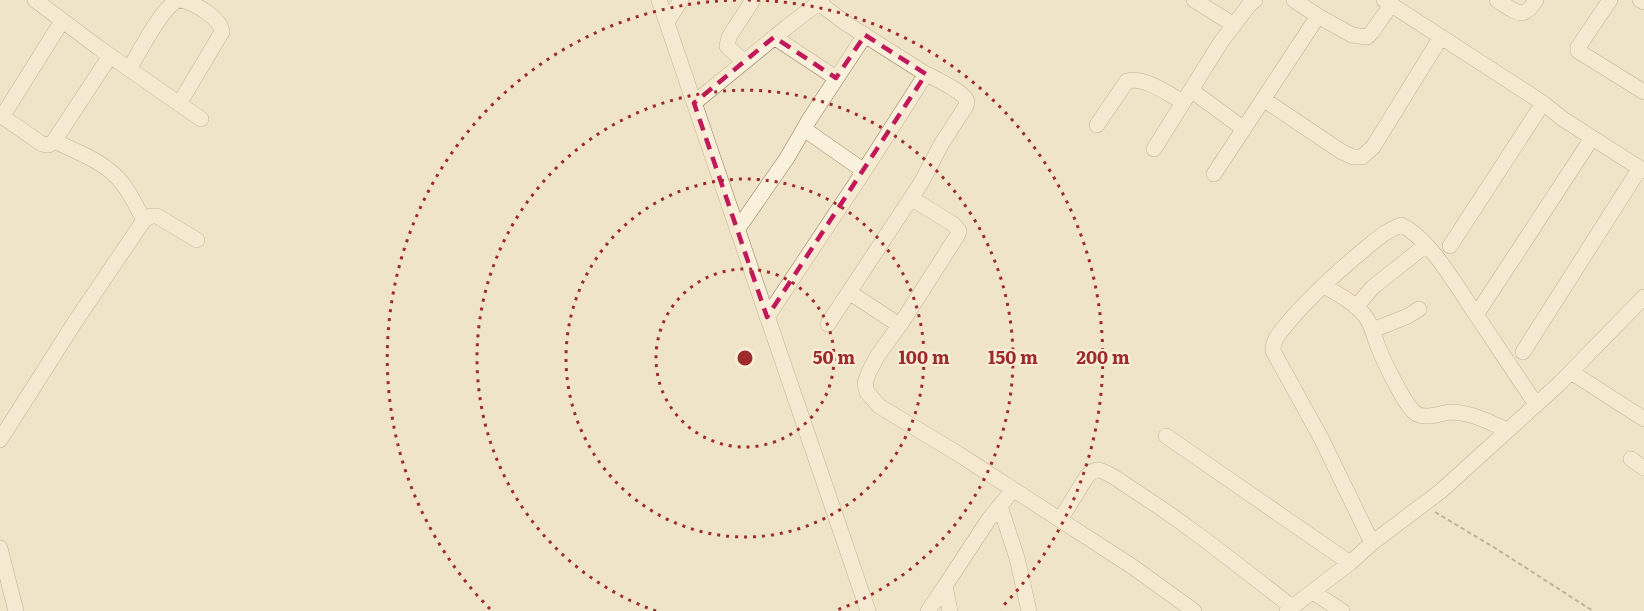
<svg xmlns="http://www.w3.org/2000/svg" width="1644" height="611" font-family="Literata,serif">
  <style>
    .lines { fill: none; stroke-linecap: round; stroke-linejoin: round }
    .minor-casing { stroke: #8d765c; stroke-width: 16 }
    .path { stroke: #8d765c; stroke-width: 2; stroke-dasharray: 4.5 3; stroke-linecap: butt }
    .minor { stroke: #faf1dc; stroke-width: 15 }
    .marked { fill: none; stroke: #c2185b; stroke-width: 4.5; stroke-dasharray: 12 8; stroke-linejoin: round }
    .ring { fill: none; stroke: #9e2a2b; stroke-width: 3; stroke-dasharray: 3 6 }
    .centre { fill: #9e2a2b; stroke: #f7eed8; stroke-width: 3 }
    .ring-label { font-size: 18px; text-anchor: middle; font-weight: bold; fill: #9e2a2b; stroke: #f7eed8; stroke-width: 4.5; stroke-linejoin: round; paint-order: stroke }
  </style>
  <rect width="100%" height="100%" fill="#f0e4c8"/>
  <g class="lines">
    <defs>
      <path id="minor" d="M 35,0 L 99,48 L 201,119
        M 659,0 L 868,611
        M 1194,0 L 1234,25
        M 1294,0 L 1318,16
        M 1384,0 L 1543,103 L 1450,246
        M 1497,0 C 1515,11 1523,22 1536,0
        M 1610,0 L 1581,43 L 1578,47 L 1578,51 L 1644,92
        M 1640,0 L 1644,2
        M 667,22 L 681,0
        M 774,37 L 836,78
        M 744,62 L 727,46 L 729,37 L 753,0
        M 129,69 C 140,52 161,8 178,0
        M 1191,90 L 1244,129
        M 1263,99 L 1342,152 L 1353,157 L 1362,157 L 1373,147 L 1441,37
        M 694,103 L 787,27 L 822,0
        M 1543,103 L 1563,119 L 1644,171
        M 179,104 L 222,32 C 220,17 194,3 181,0
        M 0,115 L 42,144 L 49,145 L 54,141 L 110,56
        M 2,117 L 62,21
        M 1097,125 L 1127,81 C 1144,76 1168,94 1183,102
        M 804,129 L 864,171
        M 54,141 C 77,152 106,162 122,183 C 131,194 137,208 144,220
        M 1154,149 L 1221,42 L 1249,5 L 1255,0
        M 1214,174 L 1318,16 L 1352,35 L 1367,37 L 1372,32 L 1391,5
        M 911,198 L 953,224 L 959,231 L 957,236 L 902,322 L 878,355 L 869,372 L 865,383 L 867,392 L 879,406 L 960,455 L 1133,567 L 1194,611
        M 737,230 L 787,158 L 809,120 L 865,35
        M 1324,286 C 1338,294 1355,303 1365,316 C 1373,326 1374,338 1379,349 C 1384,362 1405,405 1415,413 C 1426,420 1440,413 1451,412 C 1471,412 1490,423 1508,430
        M 849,292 L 899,325
        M 1356,307 L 1373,287 L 1426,245
        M 1476,315 L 1526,239 L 1592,138
        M 767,317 L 864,171 L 926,74 L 847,24 L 819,3
        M 828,324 L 921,183 L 942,143 L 966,106 C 966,105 967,103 967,102 C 967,93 934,78 926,74
        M 1373,330 L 1408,316 L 1419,309
        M 1523,352 L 1640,168
        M 1571,372 L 1644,419
        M 1166,436 L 1350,563
        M 0,440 L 75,322 L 144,220 L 151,216 L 157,216 L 197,240
        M 1631,459 L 1644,468
        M 1000,506 L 1017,558 L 1029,611
        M 1060,520 L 1087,476 C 1091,473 1093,469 1099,470 C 1111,473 1124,484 1135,491 C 1190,526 1240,567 1292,607
        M 1372,543 L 1321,438 L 1273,351 C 1273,344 1275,339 1279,334 C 1302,303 1337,272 1366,248 C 1377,239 1387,230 1401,225 C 1431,239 1458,289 1477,316 C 1497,346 1516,375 1536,404
        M 0,548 L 16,611
        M 1313,592 L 1342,611
        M 928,611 L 945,586
        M 950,611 L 945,586 L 989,519 L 1013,490
        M 1287,611 L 1350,563 L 1372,543 L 1441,491 L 1559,384 L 1644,297"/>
    </defs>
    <use href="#minor" class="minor-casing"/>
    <path class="path" d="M 1435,512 L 1495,548 L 1593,611"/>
    <use href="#minor" class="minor"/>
  </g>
  <path d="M0 0H1644V611H0ZM 865,35 L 926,74 L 767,317 L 694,103 L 774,37 L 836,78 Z" fill="#f0e4c8" fill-opacity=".55" fill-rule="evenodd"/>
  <path class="marked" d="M 865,35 L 926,74 L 767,317 L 694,103 L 774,37 L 836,78 Z"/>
  <g class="ring">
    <circle cx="745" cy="358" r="89"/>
    <circle cx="745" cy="358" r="179"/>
    <path d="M656 611A268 268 0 1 1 834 611"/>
    <path d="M490 609A358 358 0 0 1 742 0M748 0A358 358 0 0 1 1000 609"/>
  </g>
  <circle cx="745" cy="358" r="9" class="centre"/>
  <g class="ring-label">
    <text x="834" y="364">50 m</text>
    <text x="924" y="364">100 m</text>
    <text x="1013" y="364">150 m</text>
    <text x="1103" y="364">200 m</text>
  </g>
</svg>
